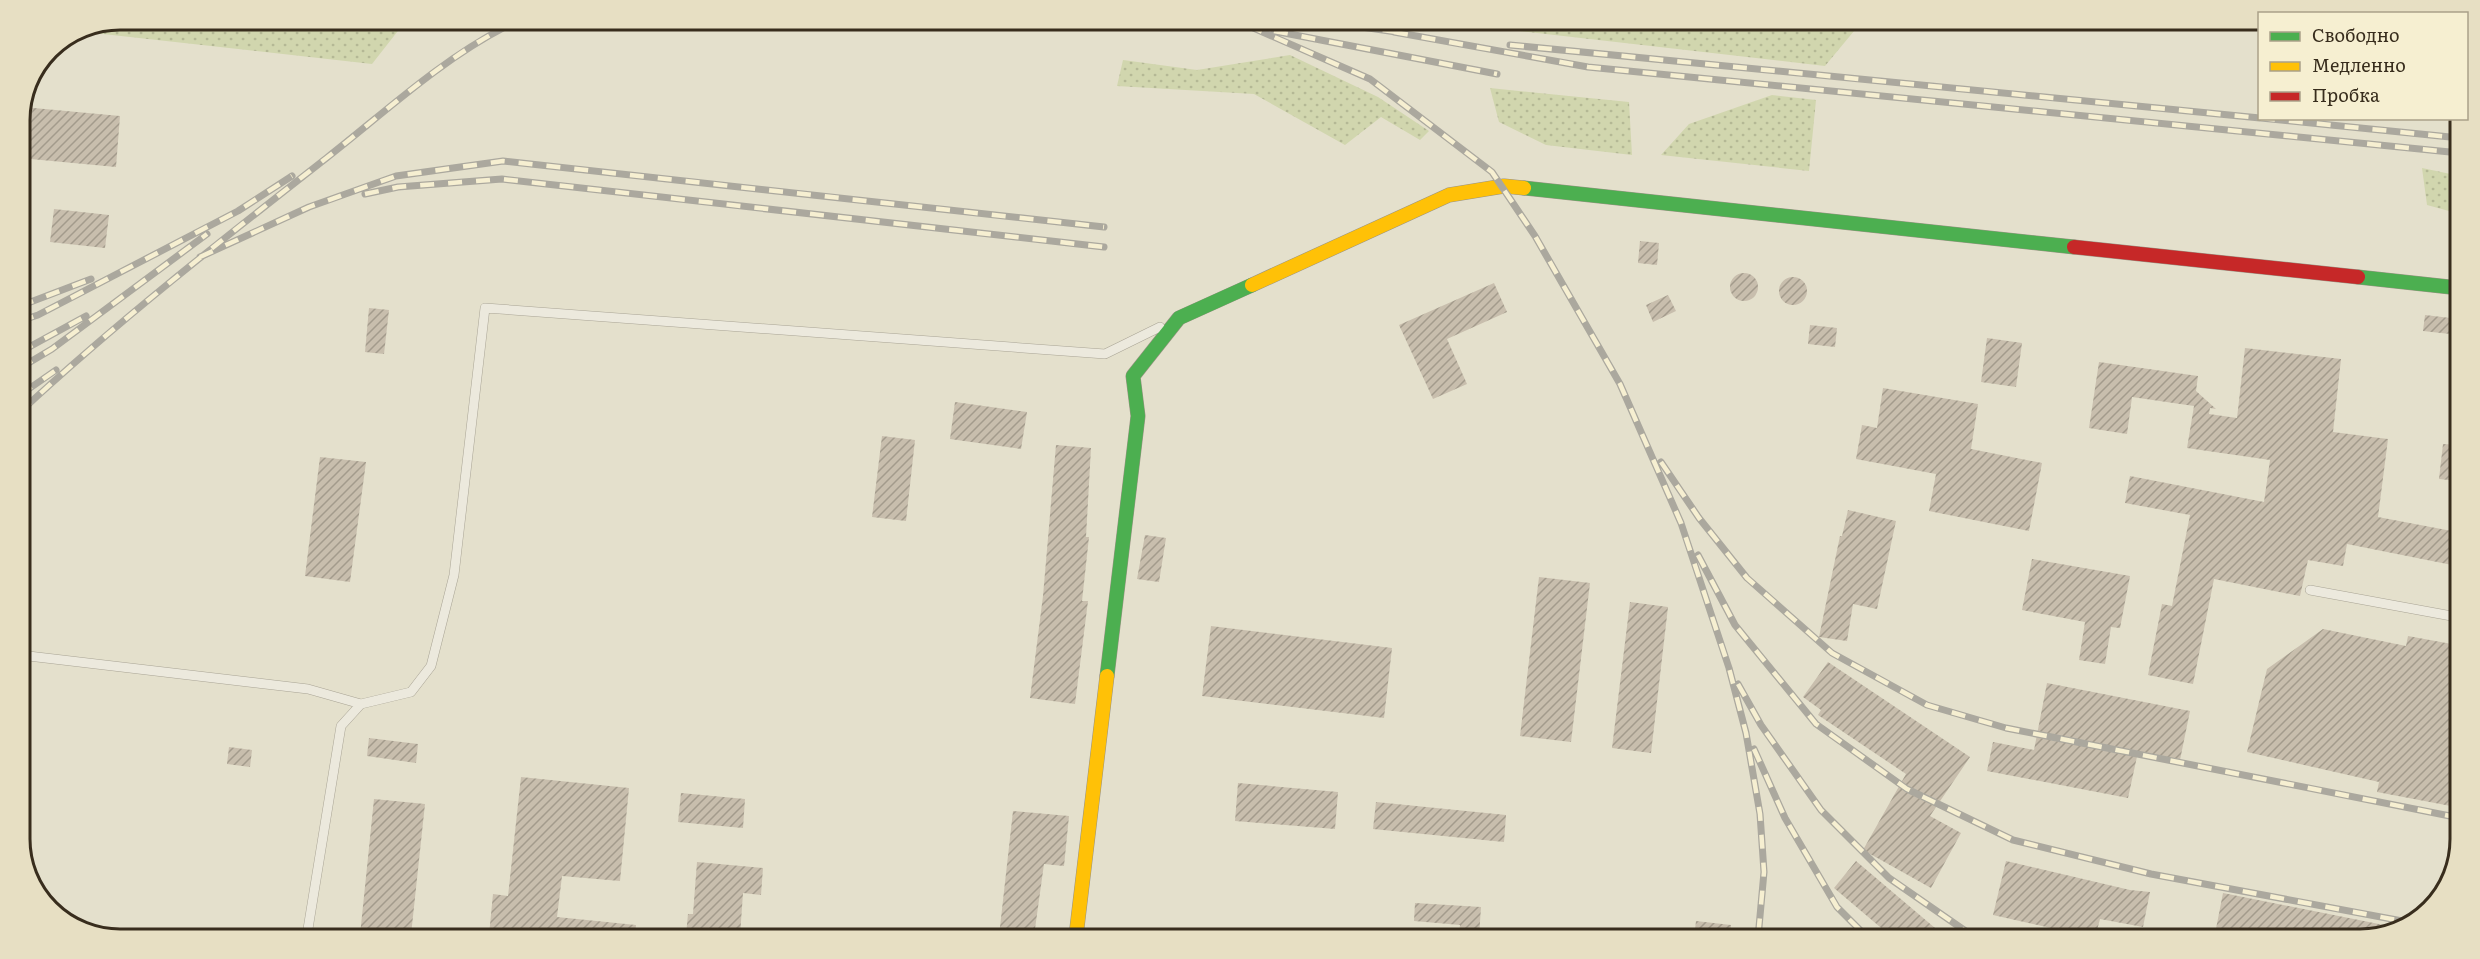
<svg xmlns="http://www.w3.org/2000/svg" width="2480" height="959" font-family="Literata,serif">
  <style>
    .grass { fill: url(#grass-dots) }
    .building { fill: url(#building-hatch) }
    .lines { fill: none; stroke-linecap: round; stroke-linejoin: round }
    .lane-casing { stroke: #a9a495; stroke-width: 10 }
    .fast-casing { stroke: #999384; stroke-width: 15 }
    .slow-casing { stroke: #999384; stroke-width: 15 }
    .jam-casing { stroke: #999384; stroke-width: 15 }
    .lane { stroke: #ece9dd; stroke-width: 9 }
    .fast { stroke: #4caf50; stroke-width: 14 }
    .slow { stroke: #ffc107; stroke-width: 14 }
    .jam { stroke: #c62828; stroke-width: 14 }
    .rail-casing { stroke: #aba89e; stroke-width: 7 }
    .rail { stroke: #f6efd1; stroke-width: 4.5; stroke-dasharray: 14; stroke-linecap: butt }
    .rim { fill: none; stroke: #382d1d; stroke-width: 3 }
  </style>
  <defs>
    <pattern id="grass-dots" width="8" height="8" patternUnits="userSpaceOnUse" patternTransform="scale(1.5)"><rect width="8" height="8" fill="#d1d6ae"/><path d="M2 2h.1M6 6h.1" fill="none" stroke="#b4b895" stroke-width="1.8" stroke-linecap="round"/></pattern>
    <pattern id="building-hatch" width="6" height="6" patternUnits="userSpaceOnUse" patternTransform="scale(1.5)"><rect width="6" height="6" fill="#c8bead"/><path d="M-1 1l2-2M0 6l6-6M5 7l2-2" fill="none" stroke="#a39b8c"/></pattern>
  </defs>
  <rect width="100%" height="100%" fill="#e4e0cc"/>
  <path class="grass" d="M 1859,25 L 1825,66 L 1477,26 Z
    M 82,27 L 401,27 L 372,64 L 76,31 Z
    M 1290,55 L 1378,97 L 1429,131 L 1420,140 L 1381,117 L 1345,145 L 1254,94 L 1117,86 L 1123,60 L 1197,70 Z
    M 1490,88 L 1629,102 L 1632,155 L 1546,145 L 1499,122 Z
    M 1772,95 L 1816,100 L 1809,171 L 1661,155 L 1689,124 Z
    M 2422,168 L 2460,176 L 2460,214 L 2427,205 Z"/>
  <path class="building" d="M 23,107 L 120,116 L 116,167 L 20,158 L 20,114 Z
    M 54,209 L 109,215 L 105,248 L 50,242 Z
    M 1640,241 L 1659,243 L 1657,265 L 1638,263 Z
    M1730 287a14 14 0 1 1 28 0a14 14 0 1 1-28 0Z
    M1779 291a14 14 0 1 1 28 0a14 14 0 1 1-28 0Z
    M 1494,283 L 1507,312 L 1447,339 L 1467,384 L 1433,399 L 1399,325 Z
    M 1668,295 L 1676,311 L 1653,322 L 1646,305 Z
    M 369,308 L 389,310 L 384,354 L 365,352 Z
    M 2425,315 L 2459,319 L 2459,335 L 2423,331 Z
    M 1810,325 L 1837,328 L 1835,347 L 1808,344 Z
    M 1987,338 L 2022,343 L 2016,387 L 1981,382 Z
    M 2245,348 L 2341,359 L 2333,432 L 2388,439 L 2378,517 L 2457,532 L 2457,566 L 2347,544 L 2343,566 L 2308,560 L 2300,596 L 2214,579 L 2193,684 L 2148,675 L 2162,604 L 2172,606 L 2190,515 L 2125,503 L 2130,476 L 2264,502 L 2270,460 L 2187,448 L 2194,406 L 2132,397 L 2127,434 L 2089,428 L 2099,362 L 2198,376 L 2196,391 L 2216,409 L 2210,408 L 2209,414 L 2237,418 Z
    M 1883,388 L 1978,404 L 1971,449 L 2042,463 L 2029,531 L 1929,511 L 1936,474 L 1856,459 L 1862,425 L 1877,428 Z
    M 955,402 L 1027,412 L 1021,449 L 950,439 Z
    M 882,436 L 915,440 L 906,521 L 872,517 Z
    M 2443,444 L 2458,445 L 2458,481 L 2439,479 Z
    M 1056,445 L 1091,448 L 1086,537 L 1089,537 L 1082,601 L 1088,601 L 1075,704 L 1030,698 L 1043,596 Z
    M 320,457 L 366,462 L 350,582 L 305,576 Z
    M 1848,510 L 1896,521 L 1877,609 L 1853,604 L 1847,641 L 1819,637 L 1840,536 L 1842,536 Z
    M 1145,535 L 1166,538 L 1159,582 L 1137,579 Z
    M 2032,559 L 2130,576 L 2120,628 L 2111,627 L 2105,664 L 2079,660 L 2085,622 L 2022,610 Z
    M 1539,577 L 1590,583 L 1571,742 L 1520,736 Z
    M 1630,602 L 1668,607 L 1651,753 L 1612,748 Z
    M 1211,626 L 1392,648 L 1384,718 L 1202,696 Z
    M 2323,629 L 2406,646 L 2408,636 L 2457,645 L 2456,807 L 2377,792 L 2379,782 L 2247,752 L 2267,669 Z
    M 1828,662 L 1970,757 L 1930,816 L 1961,833 L 1931,888 L 1863,850 L 1906,774 L 1818,715 L 1821,710 L 1803,697 Z
    M 2047,683 L 2190,711 L 2180,760 L 2138,752 L 2128,798 L 1987,771 L 1993,742 L 2034,750 Z
    M 369,738 L 418,744 L 416,763 L 367,756 Z
    M 229,747 L 252,750 L 250,767 L 227,764 Z
    M 521,777 L 629,788 L 620,881 L 562,876 L 557,917 L 636,925 L 635,935 L 489,935 L 493,894 L 508,896 Z
    M 1238,783 L 1338,792 L 1335,829 L 1235,821 Z
    M 681,793 L 745,799 L 743,828 L 678,822 Z
    M 374,799 L 425,804 L 411,935 L 360,935 Z
    M 1376,802 L 1506,815 L 1504,842 L 1373,829 Z
    M 1013,811 L 1069,816 L 1064,866 L 1044,864 L 1034,936 L 999,936 Z
    M 1856,861 L 1948,939 L 1893,938 L 1834,888 Z
    M 2006,861 L 2130,890 L 2150,892 L 2143,927 L 2100,919 L 2095,938 L 1993,915 Z
    M 697,862 L 763,868 L 761,895 L 743,893 L 740,936 L 686,935 L 688,914 L 693,914 Z
    M 2223,893 L 2399,928 L 2360,939 L 2214,939 Z
    M 1415,903 L 1481,907 L 1479,937 L 1459,937 L 1460,925 L 1414,921 Z
    M 1696,921 L 1731,925 L 1730,938 L 1694,938 Z"/>
  <g class="lines">
    <defs>
      <path id="lane" d="M 2310,590 L 2457,617
        M 20,655 L 308,689 L 361,704
        M 307,935 L 341,726 L 361,704 L 411,692 L 431,666 L 454,575 L 485,308 L 1105,354 L 1160,327"/>
      <path id="fast" d="M 1524,188 L 2074,247
        M 2358,277 L 2459,288
        M 1107,676 L 1138,416 L 1133,376 L 1179,318 L 1252,285"/>
      <path id="slow" d="M 1252,285 L 1449,195 L 1504,186 L 1524,188
        M 1076,936 L 1107,676"/>
      <path id="jam" d="M 2074,247 L 2358,277"/>
    </defs>
    <use href="#lane" class="lane-casing"/>
    <use href="#fast" class="fast-casing"/>
    <use href="#slow" class="slow-casing"/>
    <use href="#jam" class="jam-casing"/>
    <use href="#lane" class="lane"/>
    <use href="#fast" class="fast"/>
    <use href="#slow" class="slow"/>
    <use href="#jam" class="jam"/>
    <defs>
      <path id="rail" d="M 1249,26 L 1370,79 L 1492,172 L 1535,236 L 1620,384 L 1681,523 L 1729,668 L 1746,733 L 1760,814 L 1764,872 L 1758,938
        M 1355,26 L 1403,33
        M 1274,31 L 1497,74
        M 1394,32 L 1588,67 L 2460,153
        M 1510,45 L 2260,118
        M 2261,118 L 2460,138
        M 365,194 L 398,187 L 502,179 L 1104,247
        M 200,257 L 309,207 L 396,176 L 503,161 L 1104,227
        M 20,306 L 91,279
        M 20,321 L 38,315 L 238,211 L 292,176
        M 20,352 L 86,316
        M 20,368 L 52,349 L 207,234
        M 20,395 L 56,370
        M 20,412 C 118,321 223,239 329,156 C 385,112 441,60 505,27
        M 1661,462 L 1699,518 L 1747,578 L 1832,653 L 1927,705 L 2006,728 L 2455,817
        M 1698,555 L 1735,625 L 1816,724 L 1907,789 L 2013,840 L 2151,874 L 2413,923
        M 1738,684 L 1761,725 L 1821,810 L 1889,878 L 1977,939
        M 1754,749 L 1785,818 L 1837,907 L 1868,938"/>
    </defs>
    <use href="#rail" class="rail-casing"/>
    <use href="#rail" class="rail"/>
  </g>
  <path d="M0 0H2480V959H0ZM120 30H2360A90 90 0 0 1 2450 120V839A90 90 0 0 1 2360 929H120A90 90 0 0 1 30 839V120A90 90 0 0 1 120 30Z" fill="#e7dfc3" fill-rule="evenodd"/>
  <path class="rim" d="M120 30H2360A90 90 0 0 1 2450 120V839A90 90 0 0 1 2360 929H120A90 90 0 0 1 30 839V120A90 90 0 0 1 120 30Z"/>
  <rect x="2258" y="12" width="210" height="108" fill="#f6efd1" stroke="#aaa189" stroke-width="1.5"/>
  <rect x="2270" y="32" width="30" height="9" fill="#4caf50" stroke="#aaa189" stroke-width="1.5"/>
  <text x="2312" y="42" font-size="18" fill="#382d1d">Свободно</text>
  <rect x="2270" y="62" width="30" height="9" fill="#ffc107" stroke="#aaa189" stroke-width="1.5"/>
  <text x="2312" y="72" font-size="18" fill="#382d1d">Медленно</text>
  <rect x="2270" y="92" width="30" height="9" fill="#c62828" stroke="#aaa189" stroke-width="1.5"/>
  <text x="2312" y="102" font-size="18" fill="#382d1d">Пробка</text>
</svg>
